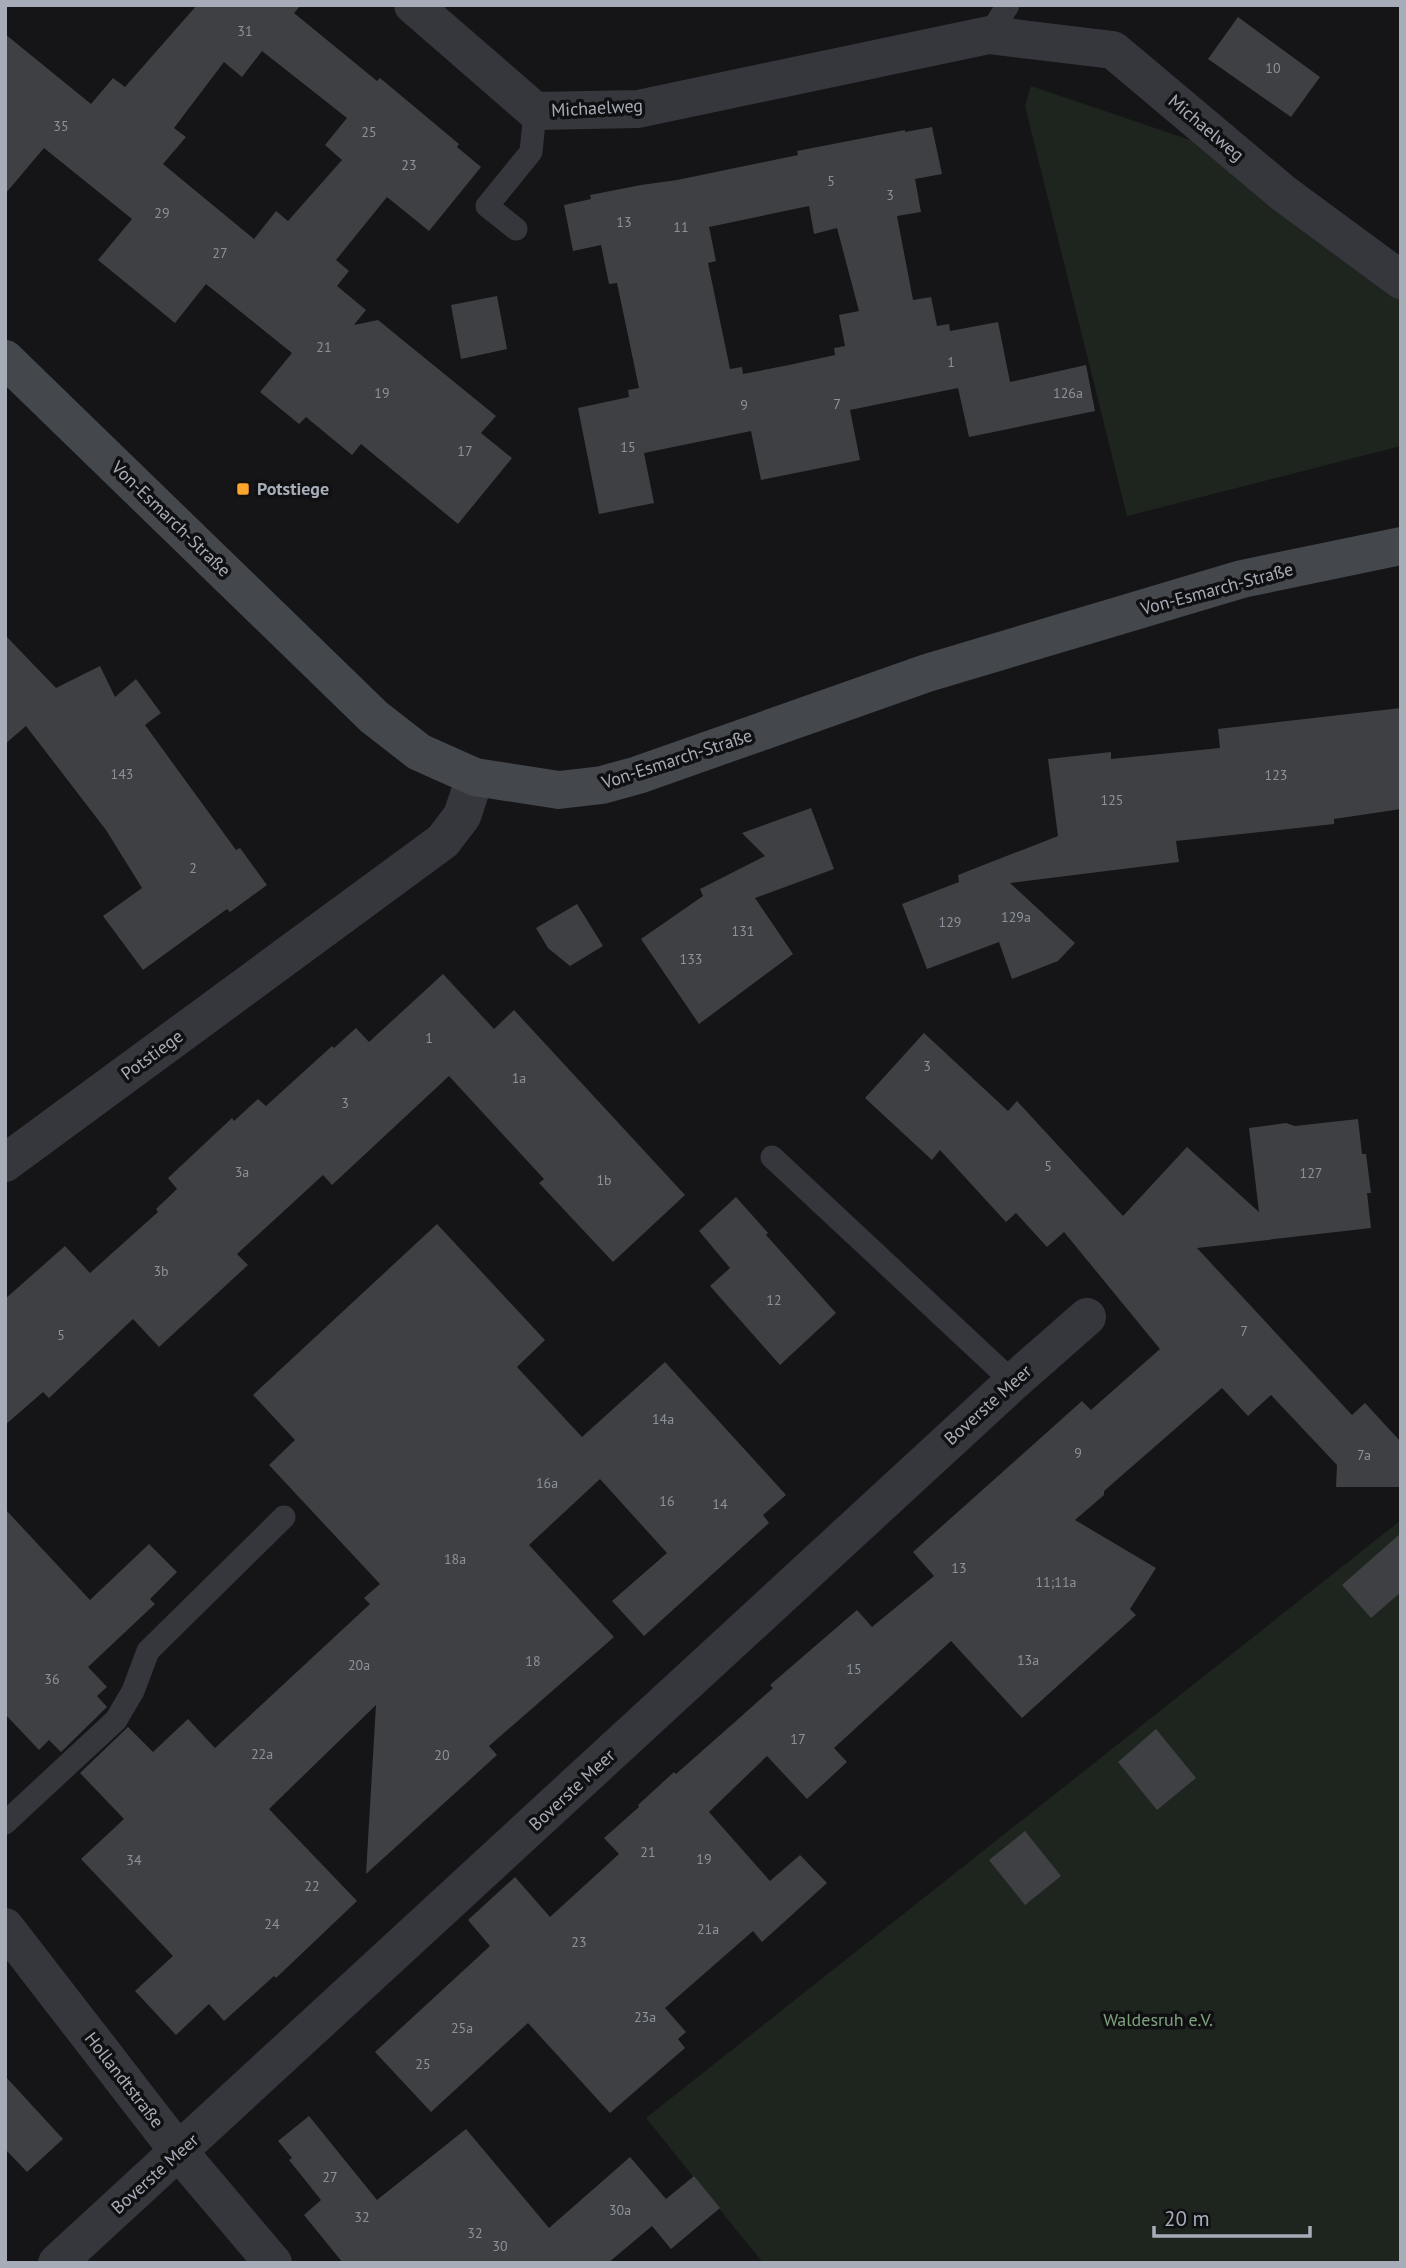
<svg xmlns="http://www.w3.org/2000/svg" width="1406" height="2268" font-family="'PT Sans',sans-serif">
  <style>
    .green { fill: #1d251e }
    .building { fill: #3f4044; fill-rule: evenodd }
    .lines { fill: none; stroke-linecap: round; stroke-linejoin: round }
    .lane { stroke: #36373c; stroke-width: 23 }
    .street { stroke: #36373c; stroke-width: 38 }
    .secondary { stroke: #44474c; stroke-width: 38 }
    .poi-dot { fill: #faa52b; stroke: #101012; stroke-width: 2.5 }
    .labels { text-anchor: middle; stroke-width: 7; stroke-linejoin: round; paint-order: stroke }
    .number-label { font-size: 14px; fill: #8c929b }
    .street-label { font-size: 18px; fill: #a6adb8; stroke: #101012 }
    .poi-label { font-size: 18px; font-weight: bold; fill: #a6adb8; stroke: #101012; text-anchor: start }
    .park-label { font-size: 18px; fill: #7da47d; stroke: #101012 }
  </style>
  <rect width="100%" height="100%" fill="#151517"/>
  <path class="green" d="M 1031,86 L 1208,146 L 1401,297 L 1401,446 L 1127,516 L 1025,106 Z
    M 1401,1520 L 1401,2263 L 763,2263 L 646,2118 Z"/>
  <path class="building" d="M 197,5 L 301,5 L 294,13 L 377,81 L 380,78 L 459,144 L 457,147 L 481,167 L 429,231 L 387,197 L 336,260 L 349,271 L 337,286 L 366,310 L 354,325 L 378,320 L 496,416 L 481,433 L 512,458 L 458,524 L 361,444 L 352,455 L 306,417 L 299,424 L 260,392 L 292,353 L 206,284 L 175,323 L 98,260 L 132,219 L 44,148 L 5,194 L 5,34 L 91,104 L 113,78 L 125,87 ZM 262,51 L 347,118 L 325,145 L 342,160 L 288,221 L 276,211 L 254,239 L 163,164 L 186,137 L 174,128 L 224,62 L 242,77 Z
    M 1238,17 L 1320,77 L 1291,117 L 1208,59 Z
    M 932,127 L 942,174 L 915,179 L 921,212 L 897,216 L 913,300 L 931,297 L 937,326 L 949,324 L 950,331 L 998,322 L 1010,382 L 1086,365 L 1095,411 L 969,437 L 958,388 L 850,410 L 860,460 L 761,480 L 751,431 L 644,453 L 654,503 L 599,514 L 578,408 L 629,397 L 628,390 L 639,388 L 617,283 L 609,284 L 601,245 L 573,251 L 564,205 L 591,199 L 590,195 L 641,185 L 677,180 L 798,155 L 797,151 L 905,130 L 905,132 ZM 809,206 L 814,234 L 837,228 L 859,311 L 839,315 L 845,346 L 834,348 L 835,355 L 789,365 L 743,374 L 742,367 L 730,369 L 708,263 L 716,261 L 709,227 Z
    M 497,296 L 507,349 L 461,359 L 451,305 Z
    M 5,635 L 56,688 L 100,666 L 115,697 L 136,679 L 161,713 L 145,725 L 236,850 L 240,848 L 267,885 L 230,912 L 227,909 L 143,970 L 103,916 L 142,888 L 106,830 L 26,726 L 5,744 Z
    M 1401,708 L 1401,809 L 1334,819 L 1334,824 L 1176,841 L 1179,862 L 1010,883 L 1075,943 L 1058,961 L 1012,979 L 999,942 L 927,969 L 902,904 L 959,882 L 958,875 L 1058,836 L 1048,759 L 1111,752 L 1111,759 L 1220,748 L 1218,729 Z
    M 811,808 L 834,869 L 755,898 L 793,954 L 699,1024 L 641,939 L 703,896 L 700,889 L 765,856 L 742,833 Z
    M 577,904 L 603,946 L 570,966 L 548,948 L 536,928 Z
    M 443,974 L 494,1029 L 514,1010 L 685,1195 L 613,1262 L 539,1183 L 544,1179 L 449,1076 L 332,1185 L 323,1175 L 237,1254 L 248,1265 L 159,1347 L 133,1319 L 49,1398 L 43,1392 L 5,1425 L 5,1299 L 65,1246 L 90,1273 L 158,1212 L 156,1209 L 177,1189 L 168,1178 L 232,1118 L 234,1121 L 258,1099 L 266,1106 L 332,1046 L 334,1048 L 356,1028 L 369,1042 Z
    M 924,1033 L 1008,1111 L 1017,1101 L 1123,1216 L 1187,1147 L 1259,1212 L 1249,1128 L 1286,1123 L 1295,1126 L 1358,1119 L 1362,1154 L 1366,1154 L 1371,1193 L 1367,1193 L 1371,1228 L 1197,1248 L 1352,1415 L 1365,1403 L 1401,1442 L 1401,1487 L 1336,1487 L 1337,1465 L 1271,1395 L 1248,1416 L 1222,1388 L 1104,1491 L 1104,1495 L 1075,1520 L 1156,1568 L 1130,1609 L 1136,1615 L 1022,1718 L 951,1641 L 834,1748 L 847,1762 L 807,1799 L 767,1756 L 709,1812 L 770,1881 L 800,1855 L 827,1883 L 762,1942 L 753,1931 L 665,2008 L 686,2032 L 678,2039 L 685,2048 L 610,2113 L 528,2023 L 431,2112 L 375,2052 L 490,1946 L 468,1920 L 515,1877 L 550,1917 L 619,1854 L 604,1838 L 639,1807 L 638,1805 L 674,1772 L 676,1774 L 736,1721 L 773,1688 L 770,1685 L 857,1610 L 872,1627 L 934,1576 L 913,1552 L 1082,1401 L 1091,1410 L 1160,1349 L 1064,1232 L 1047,1247 L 1016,1213 L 1006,1222 L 940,1150 L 932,1160 L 865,1098 Z
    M 736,1197 L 768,1233 L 766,1235 L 836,1313 L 780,1365 L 710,1286 L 730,1268 L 699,1231 Z
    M 437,1224 L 545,1340 L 517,1367 L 582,1437 L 665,1362 L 786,1495 L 763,1515 L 769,1523 L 644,1636 L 612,1601 L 667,1553 L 600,1479 L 529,1545 L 614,1637 L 489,1746 L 497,1755 L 366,1874 L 376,1705 L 269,1809 L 357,1901 L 276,1978 L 274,1976 L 224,2021 L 209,2004 L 176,2035 L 135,1991 L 173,1956 L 81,1859 L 124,1819 L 80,1773 L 128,1727 L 153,1752 L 188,1719 L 215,1748 L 370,1604 L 364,1598 L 380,1584 L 269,1465 L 295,1440 L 253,1395 Z
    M 5,1509 L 90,1600 L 149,1544 L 177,1572 L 150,1599 L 155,1604 L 88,1667 L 107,1687 L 97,1696 L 107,1707 L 61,1752 L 49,1740 L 39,1750 L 5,1714 Z
    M 1401,1533 L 1401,1592 L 1371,1618 L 1342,1585 Z
    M 1156,1729 L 1196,1778 L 1157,1810 L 1118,1762 Z
    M 1025,1831 L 1061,1876 L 1025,1905 L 989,1860 Z
    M 5,2076 L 63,2139 L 27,2172 L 5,2149 Z
    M 309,2116 L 377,2200 L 466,2129 L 549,2228 L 630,2157 L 666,2199 L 694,2176 L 720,2208 L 671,2249 L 652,2226 L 608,2263 L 343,2263 L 304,2215 L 321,2200 L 289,2160 L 292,2158 L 278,2141 Z"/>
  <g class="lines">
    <path class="lane" d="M 989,35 L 1008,5
      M 516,229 L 487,206 L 531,152 L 535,111
      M 772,1157 L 1013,1382
      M 5,1823 L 116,1720 L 133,1691 L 148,1651 L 284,1517"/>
    <path class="street" d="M 413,5 L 535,111 L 638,109 L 989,35 L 1113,50 L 1283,193 L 1401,280
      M 5,1163 L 443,841 L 462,816 L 475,777
      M 5,1927 L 179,2152 L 273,2263
      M 57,2263 L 1013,1382 L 1087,1317"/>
    <path class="secondary" d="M 5,359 L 374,717 L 419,752 L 475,777 L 559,790 L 602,785 L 638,775 L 927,673 L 1242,579 L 1401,546"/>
  </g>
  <rect class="poi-dot" x="236" y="482" width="14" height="14" rx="3.5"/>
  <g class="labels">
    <g class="number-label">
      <text x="245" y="36">31</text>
      <text x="1273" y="73">10</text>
      <text x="61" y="131">35</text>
      <text x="369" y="137">25</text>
      <text x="409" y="170">23</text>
      <text x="831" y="186">5</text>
      <text x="890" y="200">3</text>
      <text x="162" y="218">29</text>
      <text x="624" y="227">13</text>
      <text x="681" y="232">11</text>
      <text x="220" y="258">27</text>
      <text x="324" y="352">21</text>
      <text x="951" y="367">1</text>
      <text x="382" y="398">19</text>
      <text x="1068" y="398">126a</text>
      <text x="837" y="409">7</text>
      <text x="744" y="410">9</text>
      <text x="628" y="452">15</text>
      <text x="465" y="456">17</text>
      <text x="122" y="779">143</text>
      <text x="1276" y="780">123</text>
      <text x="1112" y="805">125</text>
      <text x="193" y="873">2</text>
      <text x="1016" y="922">129a</text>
      <text x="950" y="927">129</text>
      <text x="743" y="936">131</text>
      <text x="691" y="964">133</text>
      <text x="429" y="1043">1</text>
      <text x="927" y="1071">3</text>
      <text x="519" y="1083">1a</text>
      <text x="345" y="1108">3</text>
      <text x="1048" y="1171">5</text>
      <text x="242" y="1177">3a</text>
      <text x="1311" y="1178">127</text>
      <text x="604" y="1185">1b</text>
      <text x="161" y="1276">3b</text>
      <text x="774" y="1305">12</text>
      <text x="1244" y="1336">7</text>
      <text x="61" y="1340">5</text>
      <text x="663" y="1424">14a</text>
      <text x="1078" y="1458">9</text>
      <text x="1364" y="1460">7a</text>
      <text x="547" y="1488">16a</text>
      <text x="667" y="1506">16</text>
      <text x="720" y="1509">14</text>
      <text x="455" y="1564">18a</text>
      <text x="959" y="1573">13</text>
      <text x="1056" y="1587">11;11a</text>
      <text x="1028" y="1665">13a</text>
      <text x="533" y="1666">18</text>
      <text x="359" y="1670">20a</text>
      <text x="854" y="1674">15</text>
      <text x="52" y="1684">36</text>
      <text x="798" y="1744">17</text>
      <text x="262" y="1759">22a</text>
      <text x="442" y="1760">20</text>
      <text x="648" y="1857">21</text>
      <text x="704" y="1864">19</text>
      <text x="134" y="1865">34</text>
      <text x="312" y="1891">22</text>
      <text x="272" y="1929">24</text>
      <text x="708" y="1934">21a</text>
      <text x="579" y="1947">23</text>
      <text x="645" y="2022">23a</text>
      <text x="462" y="2033">25a</text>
      <text x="423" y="2069">25</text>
      <text x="330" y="2182">27</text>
      <text x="620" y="2215">30a</text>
      <text x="362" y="2222">32</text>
      <text x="475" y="2238">32</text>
      <text x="500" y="2251">30</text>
    </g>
    <g class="street-label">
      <text transform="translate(597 108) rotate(-3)" y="6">Michaelweg</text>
      <text transform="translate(1206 128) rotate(40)" y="6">Michaelweg</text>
      <text transform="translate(171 519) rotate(44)" y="6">Von-Esmarch-Straße</text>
      <text transform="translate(1217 589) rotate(-15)" y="6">Von-Esmarch-Straße</text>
      <text transform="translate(677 759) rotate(-18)" y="6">Von-Esmarch-Straße</text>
      <text transform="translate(152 1055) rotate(-36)" y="6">Potstiege</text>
      <text transform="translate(988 1405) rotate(-42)" y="6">Boverste Meer</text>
      <text transform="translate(572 1790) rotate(-43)" y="6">Boverste Meer</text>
      <text transform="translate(124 2080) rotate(52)" y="6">Hollandtstraße</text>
      <text transform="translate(155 2174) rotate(-42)" y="6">Boverste Meer</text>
    </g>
    <g class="poi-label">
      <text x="257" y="495">Potstiege</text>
    </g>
    <g class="park-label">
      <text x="1158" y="2026">Waldesruh e.V.</text>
    </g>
  </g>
  <rect width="1406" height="2268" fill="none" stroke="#a6adb8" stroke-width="14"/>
  <path d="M1154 2226v10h156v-10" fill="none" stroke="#a6adb8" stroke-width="3.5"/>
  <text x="1164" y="2226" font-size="21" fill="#a6adb8" stroke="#101012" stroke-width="5" paint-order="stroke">20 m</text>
</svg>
